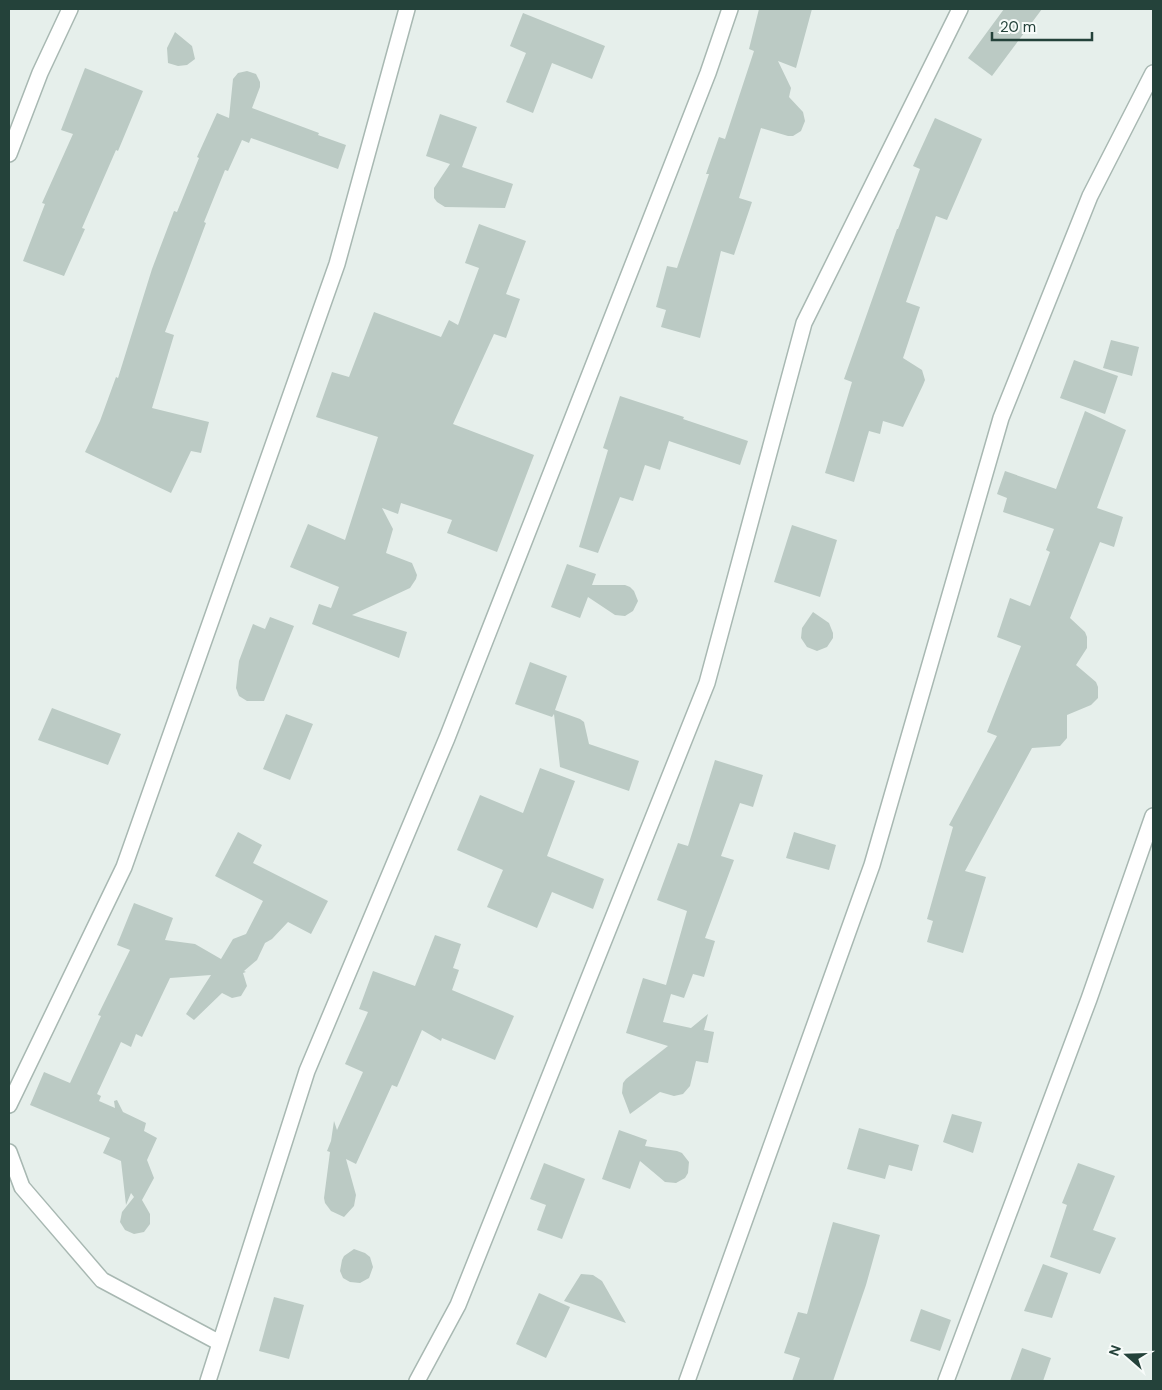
<svg xmlns="http://www.w3.org/2000/svg" width="1162" height="1390" font-family="'DM Sans',sans-serif">
  <style>
    .building { fill: #bbcac4 }
    .lines { fill: none; stroke-linecap: round; stroke-linejoin: round }
    .minor-casing { stroke: #a8b8b2; stroke-width: 18 }
    .minor { stroke: #fff; stroke-width: 15 }
  </style>
  <rect width="100%" height="100%" fill="#e6efeb"/>
  <path class="building" d="M 759,9 L 812,9 L 796,68 L 778,61 L 791,88 L 789,97 L 803,112 L 805,121 L 801,131 L 793,136 L 788,136 L 761,128 L 739,198 L 752,202 L 734,255 L 721,251 L 700,338 L 661,327 L 666,310 L 656,307 L 667,266 L 677,268 L 709,174 L 706,174 L 719,137 L 725,139 L 754,51 L 749,49 Z
    M 1004,9 L 1042,9 L 992,76 L 968,58 Z
    M 523,13 L 605,46 L 592,79 L 552,63 L 533,113 L 506,102 L 526,53 L 510,46 Z
    M 175,32 L 192,46 L 195,59 L 187,65 L 178,66 L 168,63 L 167,48 Z
    M 85,68 L 143,91 L 118,151 L 116,150 L 82,228 L 85,229 L 64,276 L 23,261 L 45,204 L 42,203 L 73,134 L 61,130 Z
    M 247,71 L 256,74 L 260,82 L 260,87 L 252,108 L 319,133 L 318,135 L 346,145 L 338,169 L 251,138 L 249,143 L 242,140 L 228,171 L 225,170 L 204,222 L 206,223 L 165,332 L 174,335 L 152,408 L 209,422 L 201,453 L 191,451 L 171,493 L 85,452 L 100,421 L 116,377 L 118,378 L 152,269 L 174,211 L 177,212 L 199,158 L 197,157 L 217,113 L 229,118 L 233,79 L 238,73 Z
    M 440,114 L 477,127 L 462,167 L 513,184 L 505,208 L 445,207 L 437,202 L 434,198 L 434,188 L 450,164 L 426,156 Z
    M 935,118 L 982,139 L 947,220 L 936,216 L 906,302 L 920,307 L 903,358 L 922,370 L 925,380 L 923,385 L 903,427 L 883,421 L 880,434 L 869,431 L 854,482 L 825,473 L 852,382 L 844,379 L 897,229 L 898,229 L 920,169 L 913,166 Z
    M 479,224 L 526,241 L 506,294 L 520,299 L 506,338 L 494,334 L 453,424 L 534,455 L 497,552 L 447,533 L 452,520 L 401,503 L 398,514 L 382,508 L 393,529 L 386,553 L 412,563 L 417,575 L 416,579 L 410,588 L 352,615 L 407,632 L 399,658 L 312,624 L 319,604 L 331,608 L 339,587 L 290,567 L 308,524 L 345,540 L 378,437 L 316,417 L 332,372 L 349,377 L 374,312 L 441,337 L 449,320 L 458,325 L 479,268 L 465,263 Z
    M 1111,340 L 1139,347 L 1132,376 L 1103,368 Z
    M 1074,360 L 1118,376 L 1105,414 L 1060,398 Z
    M 620,396 L 684,417 L 683,419 L 748,441 L 740,465 L 669,441 L 660,470 L 645,465 L 633,501 L 620,497 L 598,553 L 579,547 L 608,450 L 603,448 Z
    M 1085,411 L 1126,430 L 1097,508 L 1123,517 L 1114,547 L 1100,542 L 1070,618 L 1085,632 L 1087,637 L 1087,648 L 1076,665 L 1096,682 L 1098,687 L 1098,698 L 1091,705 L 1067,715 L 1067,738 L 1060,746 L 1032,748 L 965,871 L 986,877 L 963,953 L 927,942 L 933,921 L 927,919 L 953,827 L 949,825 L 997,736 L 987,732 L 1021,646 L 997,637 L 1010,598 L 1030,606 L 1050,552 L 1046,550 L 1054,529 L 1003,512 L 1007,498 L 997,494 L 1005,471 L 1056,489 Z
    M 792,525 L 837,540 L 820,597 L 774,582 Z
    M 567,564 L 596,574 L 592,585 L 625,585 L 630,587 L 634,591 L 638,601 L 633,611 L 625,616 L 615,615 L 588,597 L 580,618 L 551,607 Z
    M 813,612 L 829,623 L 833,633 L 833,638 L 827,647 L 817,651 L 807,647 L 801,638 L 802,628 Z
    M 270,617 L 294,626 L 264,701 L 247,701 L 239,696 L 236,688 L 239,661 L 253,624 L 265,629 Z
    M 530,662 L 567,676 L 555,710 L 580,719 L 584,722 L 589,744 L 639,761 L 629,791 L 560,767 L 554,714 L 552,717 L 515,704 Z
    M 52,708 L 121,734 L 108,765 L 38,740 Z
    M 286,714 L 313,724 L 290,780 L 263,769 Z
    M 715,760 L 763,775 L 753,807 L 740,803 L 721,856 L 734,860 L 705,938 L 715,941 L 704,977 L 693,974 L 684,998 L 671,994 L 663,1022 L 691,1028 L 708,1014 L 704,1030 L 714,1032 L 708,1063 L 696,1061 L 690,1086 L 683,1094 L 674,1096 L 660,1092 L 630,1114 L 622,1093 L 623,1083 L 626,1079 L 668,1046 L 626,1033 L 643,978 L 666,985 L 687,911 L 657,900 L 678,843 L 688,846 Z
    M 540,768 L 575,781 L 547,856 L 604,879 L 593,909 L 552,892 L 537,928 L 487,907 L 503,870 L 457,850 L 480,795 L 523,813 Z
    M 238,832 L 262,845 L 253,863 L 328,901 L 311,934 L 288,922 L 272,939 L 265,943 L 257,960 L 244,971 L 246,972 L 243,973 L 247,986 L 241,996 L 232,998 L 222,993 L 194,1020 L 186,1014 L 211,975 L 170,978 L 142,1037 L 136,1034 L 131,1047 L 121,1042 L 97,1094 L 101,1096 L 99,1101 L 115,1108 L 114,1101 L 117,1100 L 123,1112 L 146,1123 L 144,1131 L 157,1138 L 147,1160 L 154,1178 L 142,1200 L 150,1214 L 150,1224 L 144,1232 L 134,1234 L 125,1230 L 120,1222 L 122,1212 L 134,1197 L 131,1193 L 126,1205 L 121,1161 L 103,1153 L 110,1138 L 30,1105 L 44,1072 L 70,1083 L 101,1016 L 98,1015 L 130,950 L 117,945 L 134,903 L 173,918 L 165,940 L 195,944 L 221,959 L 233,939 L 246,934 L 263,901 L 215,876 Z
    M 794,832 L 836,845 L 829,870 L 786,858 Z
    M 435,935 L 461,944 L 453,968 L 459,970 L 452,990 L 514,1016 L 495,1060 L 442,1038 L 441,1041 L 422,1030 L 397,1087 L 392,1085 L 356,1164 L 346,1159 L 356,1195 L 354,1206 L 344,1217 L 331,1211 L 325,1203 L 324,1198 L 330,1152 L 327,1151 L 331,1141 L 334,1121 L 337,1130 L 363,1072 L 345,1064 L 368,1012 L 359,1009 L 373,971 L 415,986 Z
    M 952,1114 L 982,1122 L 973,1153 L 943,1142 Z
    M 859,1128 L 919,1145 L 912,1171 L 889,1165 L 885,1179 L 847,1169 Z
    M 619,1130 L 647,1140 L 645,1146 L 677,1151 L 682,1153 L 689,1162 L 688,1173 L 685,1178 L 676,1183 L 665,1182 L 640,1161 L 630,1189 L 602,1179 Z
    M 544,1163 L 585,1179 L 562,1239 L 537,1230 L 546,1205 L 530,1199 Z
    M 1078,1163 L 1115,1176 L 1093,1230 L 1116,1238 L 1100,1274 L 1050,1257 L 1067,1205 L 1062,1203 Z
    M 833,1222 L 880,1235 L 866,1285 L 833,1381 L 792,1381 L 800,1358 L 784,1353 L 798,1312 L 807,1314 Z
    M 354,1249 L 365,1253 L 370,1257 L 373,1267 L 369,1278 L 360,1283 L 350,1282 L 343,1278 L 340,1271 L 342,1260 L 344,1256 Z
    M 1043,1264 L 1068,1273 L 1052,1318 L 1024,1311 Z
    M 581,1274 L 593,1275 L 602,1281 L 626,1323 L 564,1301 Z
    M 539,1293 L 570,1307 L 546,1358 L 516,1344 Z
    M 274,1297 L 304,1305 L 289,1359 L 259,1351 Z
    M 921,1309 L 951,1320 L 940,1351 L 910,1341 Z
    M 1022,1348 L 1051,1358 L 1043,1381 L 1010,1381 Z"/>
  <g class="lines">
    <defs>
      <path id="minor" d="M 9,154 L 40,73 L 70,9
        M 9,1105 L 124,867 L 337,264 L 407,9
        M 9,1152 L 22,1187 L 102,1280 L 220,1343
        M 208,1381 L 307,1071 L 447,738 L 708,73 L 730,9
        M 417,1381 L 458,1305 L 707,683 L 804,323 L 960,9
        M 687,1381 L 872,865 L 1001,418 L 1090,196 L 1153,73
        M 946,1381 L 1089,999 L 1153,816"/>
    </defs>
    <use href="#minor" class="minor-casing"/>
    <use href="#minor" class="minor"/>
  </g>
  <rect width="1162" height="1390" fill="none" stroke="#24423a" stroke-width="20"/>
  <g transform="translate(1127 1355) rotate(290)" stroke="#f7fbf9" stroke-width="4" paint-order="stroke">
  <path d="M0-4L9 19L0 12L-9 19Z" fill="#24423a"/>
  <text y="-8" font-size="14" font-weight="bold" text-anchor="middle" fill="#24423a">N</text>
  </g>
  <path d="M992 32v8h100v-8" fill="none" stroke="#24423a" stroke-width="2.5"/>
  <text x="1000" y="32" font-size="15" fill="#24423a" stroke="#f7fbf9" stroke-width="4" paint-order="stroke">20 m</text>
</svg>
